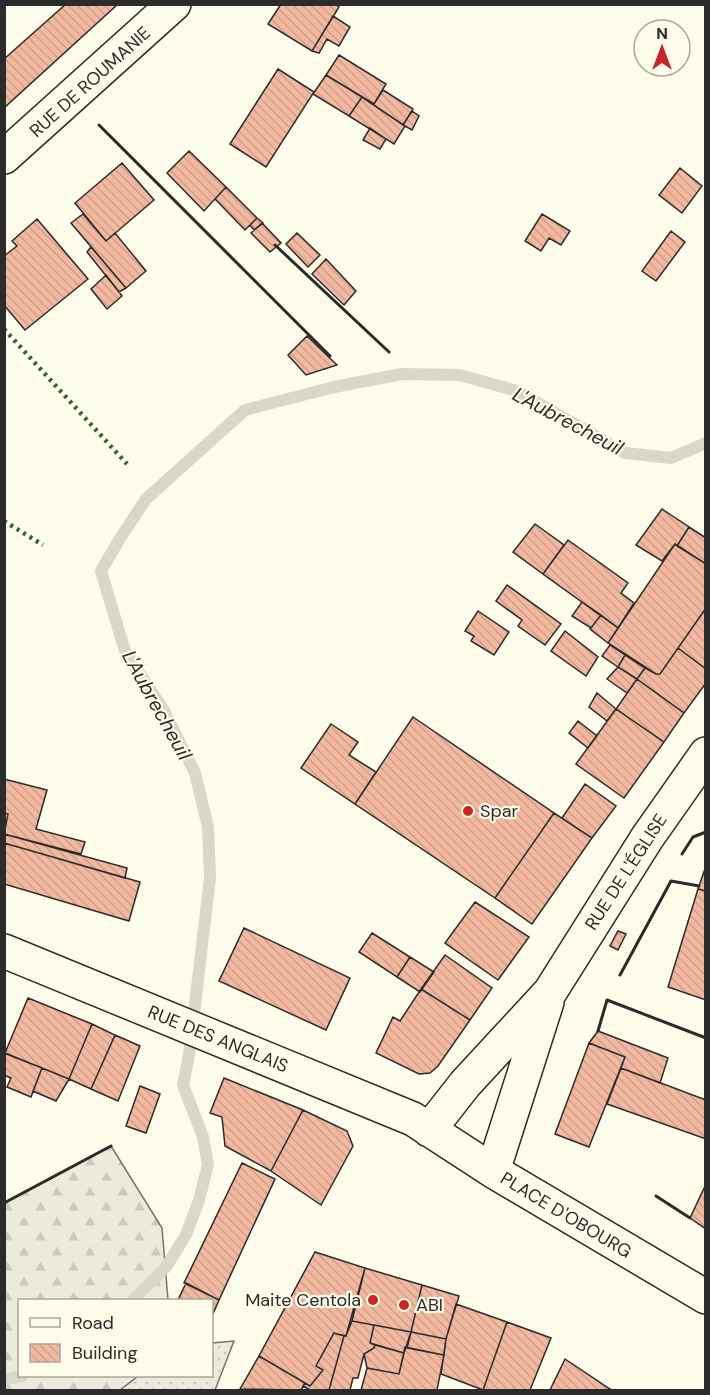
<svg xmlns="http://www.w3.org/2000/svg" width="710" height="1395" font-family="'DM Sans',sans-serif">
  <style>
    .grass { fill: url(#grass-dots); stroke: #74746e; stroke-width: 1.5 }
    .forest { fill: url(#forest-firs); stroke: #74746e; stroke-width: 1.5 }
    .lines { fill: none; stroke-linecap: round; stroke-linejoin: round }
    .stream { stroke: #d8d7c9; stroke-width: 12 }
    .building { fill: url(#building-back-hatch); stroke: #2b2b2b; stroke-width: 1.5 }
    .street-casing { stroke: #2b2b2b; stroke-width: 36 }
    .secondary-casing { stroke: #2b2b2b; stroke-width: 36 }
    .street { stroke: #fdfbea; stroke-width: 33 }
    .secondary { stroke: #fdfbea; stroke-width: 33 }
    .hedge { stroke: #34623c; stroke-width: 4.5; stroke-dasharray: 3 4.5; stroke-linecap: butt }
    .wall { stroke: #2b2b2b; stroke-width: 3 }
    .poi-dot { fill: #c62828; stroke: #fdfbea; stroke-width: 2 }
    .labels { text-anchor: middle; stroke-width: 4.5; stroke-linejoin: round; paint-order: stroke }
    .street-label { font-size: 18px; fill: #2b2b2b; stroke: #fdfbea }
    .poi-label { font-size: 18px; fill: #2b2b2b; stroke: #fdfbea; text-anchor: start }
    .water-label { font-size: 20px; font-style: italic; fill: #2b2b2b; stroke: #fdfbea }
  </style>
  <defs>
    <pattern id="grass-dots" width="8" height="8" patternUnits="userSpaceOnUse" patternTransform="scale(1.5)"><rect width="8" height="8" fill="#ecebdb"/><path d="M2 2h.1M6 6h.1" fill="none" stroke="#cbcabc" stroke-width="1.8" stroke-linecap="round"/></pattern>
    <pattern id="forest-firs" width="22" height="20" patternUnits="userSpaceOnUse" patternTransform="scale(1.5)"><rect width="22" height="20" fill="#ecebdb"/><path d="M5 1l3.5 6h-7zM16 11l3.5 6h-7z" fill="#cbcabc"/></pattern>
    <pattern id="building-back-hatch" width="6" height="6" patternUnits="userSpaceOnUse" patternTransform="scale(1.5)"><rect width="6" height="6" fill="#f2b8a0"/><path d="M-1 5l2 2M0 0l6 6M5-1l2 2" fill="none" stroke="#d09e8a"/></pattern>
  </defs>
  <rect width="100%" height="100%" fill="#fdfbea"/>
  <path class="grass" d="M 234,1341 L 215,1390 L 120,1390 L 138,1376 L 212,1376 L 212,1343 Z"/>
  <path class="forest" d="M 111,1146 L 162,1228 L 168,1300 L 20,1300 L 20,1376 L 138,1376 L 120,1390 L 5,1390 L 5,1203 Z"/>
  <g class="lines">
    <path class="stream" d="M 133,1300 L 166,1267 L 186,1235 L 199,1200 L 208,1165 L 203,1137 L 183,1085 L 189,1055 L 210,878 L 208,827 L 195,773 L 163,709 L 125,651 L 101,571 L 119,540 L 146,499 L 245,410 L 334,387 L 402,374 L 460,375 L 517,391 L 625,453 L 671,458 L 706,443
      M 4,1380 L 22,1376"/>
  </g>
  <path class="building" d="M 66,4 L 118,4 L 5,107 L 4,59 Z
    M 281,4 L 335,4 L 339,7 L 312,51 L 268,24 Z
    M 333,16 L 350,27 L 339,46 L 327,39 L 319,53 L 312,51 Z
    M 339,55 L 386,84 L 374,104 L 326,75 Z
    M 278,69 L 314,92 L 266,167 L 230,144 Z
    M 326,75 L 362,97 L 349,116 L 313,94 Z
    M 383,90 L 413,109 L 403,125 L 363,98 L 374,104 Z
    M 362,97 L 405,126 L 394,144 L 349,116 Z
    M 412,111 L 419,116 L 412,130 L 403,125 Z
    M 370,128 L 386,139 L 380,149 L 363,140 Z
    M 189,151 L 226,187 L 204,211 L 167,173 Z
    M 122,163 L 154,200 L 106,241 L 75,203 Z
    M 680,168 L 702,186 L 682,213 L 659,195 Z
    M 226,187 L 257,218 L 245,230 L 215,199 Z
    M 83,214 L 106,241 L 115,233 L 146,271 L 126,288 L 71,223 Z
    M 542,214 L 570,231 L 561,245 L 549,238 L 541,251 L 525,241 Z
    M 257,218 L 263,223 L 254,230 L 250,225 Z
    M 37,219 L 88,279 L 25,330 L 4,305 L 4,256 L 17,246 L 12,241 Z
    M 262,223 L 281,243 L 270,252 L 251,233 Z
    M 671,231 L 685,242 L 656,281 L 642,271 Z
    M 297,233 L 320,255 L 308,267 L 286,244 Z
    M 91,247 L 126,288 L 119,292 L 87,252 Z
    M 326,259 L 356,291 L 344,305 L 312,274 Z
    M 106,275 L 122,296 L 107,309 L 91,289 Z
    M 307,336 L 336,364 L 337,365 L 306,375 L 288,355 Z
    M 662,509 L 689,527 L 677,546 L 675,544 L 662,561 L 636,545 Z
    M 535,524 L 564,545 L 543,574 L 513,552 Z
    M 689,527 L 706,538 L 706,564 L 677,546 Z
    M 568,540 L 628,583 L 621,593 L 634,603 L 618,628 L 543,574 Z
    M 675,544 L 706,564 L 706,608 L 660,674 L 656,674 L 608,643 Z
    M 507,585 L 561,624 L 545,645 L 518,626 L 522,620 L 496,601 Z
    M 582,602 L 601,615 L 591,628 L 572,616 Z
    M 706,608 L 706,669 L 678,648 Z
    M 478,611 L 509,632 L 494,655 L 471,641 L 474,636 L 465,631 Z
    M 601,615 L 618,628 L 608,643 L 590,629 Z
    M 565,631 L 598,657 L 586,676 L 551,651 Z
    M 610,645 L 625,655 L 618,667 L 602,656 Z
    M 678,648 L 706,669 L 706,683 L 684,713 L 637,679 L 645,668 L 656,674 L 660,674 Z
    M 625,655 L 645,668 L 637,679 L 618,667 Z
    M 618,667 L 637,679 L 627,693 L 607,679 Z
    M 637,679 L 684,713 L 664,742 L 616,709 Z
    M 597,693 L 616,709 L 607,721 L 589,707 Z
    M 616,709 L 664,742 L 624,798 L 576,764 Z
    M 413,717 L 554,813 L 495,898 L 355,804 Z
    M 578,721 L 597,736 L 588,748 L 569,733 Z
    M 331,724 L 358,742 L 349,755 L 376,772 L 355,804 L 301,768 Z
    M 4,779 L 47,790 L 36,829 L 85,842 L 81,854 L 4,834 L 8,814 L 4,813 Z
    M 585,784 L 616,806 L 592,838 L 562,818 Z
    M 554,813 L 592,838 L 532,924 L 495,898 Z
    M 4,834 L 127,868 L 125,878 L 4,843 Z
    M 4,843 L 140,882 L 129,921 L 4,884 Z
    M 706,866 L 706,891 L 698,889 Z
    M 698,889 L 706,891 L 706,1000 L 668,987 Z
    M 475,902 L 529,937 L 498,980 L 445,943 Z
    M 244,928 L 350,978 L 326,1030 L 219,981 Z
    M 618,931 L 626,934 L 618,950 L 610,946 Z
    M 372,933 L 410,957 L 397,977 L 359,952 Z
    M 445,955 L 492,988 L 470,1020 L 421,989 Z
    M 410,957 L 434,972 L 420,992 L 397,977 Z
    M 421,989 L 470,1020 L 438,1066 L 430,1073 L 419,1074 L 376,1053 L 393,1017 L 400,1021 Z
    M 28,998 L 92,1024 L 69,1079 L 5,1053 Z
    M 92,1024 L 115,1035 L 91,1089 L 69,1079 Z
    M 598,1031 L 668,1058 L 660,1083 L 621,1068 L 625,1057 L 589,1043 Z
    M 115,1035 L 140,1046 L 118,1101 L 91,1089 Z
    M 589,1043 L 625,1057 L 589,1147 L 555,1134 Z
    M 4,1053 L 42,1068 L 31,1097 L 7,1087 L 11,1078 L 4,1075 Z
    M 42,1068 L 69,1079 L 56,1101 L 33,1091 Z
    M 621,1068 L 706,1100 L 706,1139 L 607,1104 Z
    M 224,1078 L 303,1110 L 271,1171 L 225,1146 L 222,1117 L 210,1113 Z
    M 140,1086 L 160,1094 L 146,1133 L 126,1126 Z
    M 303,1110 L 347,1131 L 353,1146 L 321,1205 L 271,1171 Z
    M 242,1163 L 275,1179 L 219,1300 L 184,1283 Z
    M 706,1184 L 706,1229 L 690,1218 Z
    M 315,1252 L 365,1268 L 346,1336 L 334,1333 L 316,1366 L 323,1370 L 310,1386 L 259,1356 Z
    M 365,1268 L 422,1285 L 411,1332 L 352,1321 Z
    M 186,1283 L 219,1300 L 212,1316 L 212,1300 L 178,1300 Z
    M 422,1285 L 459,1296 L 446,1339 L 411,1332 Z
    M 456,1304 L 507,1322 L 483,1390 L 441,1374 L 446,1339 Z
    M 352,1321 L 374,1325 L 370,1343 L 375,1345 L 374,1348 L 364,1354 L 358,1378 L 353,1378 L 350,1390 L 329,1390 L 344,1336 L 346,1336 Z
    M 507,1322 L 551,1338 L 530,1390 L 483,1390 Z
    M 374,1325 L 411,1332 L 404,1353 L 370,1343 Z
    M 411,1332 L 446,1339 L 444,1355 L 407,1348 Z
    M 334,1333 L 344,1336 L 329,1390 L 310,1390 L 303,1386 L 305,1383 L 310,1386 L 323,1370 L 316,1366 Z
    M 375,1345 L 404,1353 L 399,1374 L 367,1368 L 364,1354 L 374,1348 Z
    M 405,1347 L 444,1355 L 437,1390 L 361,1390 L 367,1368 L 399,1374 Z
    M 259,1356 L 305,1383 L 301,1390 L 240,1389 Z
    M 565,1359 L 610,1389 L 612,1390 L 550,1390 Z"/>
  <g class="lines">
    <defs>
      <path id="street" d="M 4,951 L 413,1119 L 493,1171 L 706,1297
        M 429,1130 L 465,1084 L 550,992 L 647,838 L 706,754
        M 493,1171 L 547,1002"/>
      <path id="secondary" d="M 4,157 L 174,4"/>
    </defs>
    <use href="#street" class="street-casing"/>
    <use href="#secondary" class="secondary-casing"/>
    <use href="#street" class="street"/>
    <use href="#secondary" class="secondary"/>
    <path class="hedge" d="M 4,329 L 127,464
      M 4,521 L 43,545"/>
    <path class="wall" d="M 99,125 L 330,356
      M 275,245 L 389,352
      M 682,854 L 693,837 L 706,832
      M 620,975 L 671,881 L 699,886
      M 598,1031 L 607,1000 L 706,1038
      M 656,1196 L 690,1218
      M 4,1203 L 111,1146"/>
  </g>
  <g class="poi-dot">
    <circle cx="468" cy="811" r="6"/>
    <circle cx="373" cy="1300" r="6"/>
    <circle cx="404" cy="1305" r="6"/>
  </g>
  <g class="labels">
    <g class="street-label">
      <text transform="translate(90 82) rotate(-42)" y="6">RUE DE ROUMANIE</text>
      <text transform="translate(626 872) rotate(-57)" y="6">RUE DE L'ÉGLISE</text>
      <text transform="translate(218 1039) rotate(22)" y="6">RUE DES ANGLAIS</text>
      <text transform="translate(566 1215) rotate(31)" y="6">PLACE D'OBOURG</text>
    </g>
    <g class="poi-label">
      <text x="480" y="817">Spar</text>
      <text x="361" y="1306" text-anchor="end">Maite Centola</text>
      <text x="416" y="1311">ABI</text>
    </g>
    <g class="water-label">
      <text transform="translate(568 421) rotate(28)" y="7">L'Aubrecheuil</text>
      <text transform="translate(157 705) rotate(61)" y="7">L'Aubrecheuil</text>
    </g>
  </g>
  <rect width="710" height="1395" fill="none" stroke="#2b2b2b" stroke-width="12"/>
  <rect x="18" y="1299" width="195" height="78" fill="#fdfbea" stroke="#a9a89e" stroke-width="1.5"/>
  <rect x="30" y="1318" width="30" height="9" fill="#fdfbea" stroke="#a9a89e" stroke-width="1.5"/>
  <text x="72" y="1329" font-size="18" fill="#2b2b2b">Road</text>
  <rect x="30" y="1344" width="30" height="18" fill="url(#building-back-hatch)" stroke="#a9a89e" stroke-width="1.5"/>
  <text x="72" y="1359" font-size="18" fill="#2b2b2b">Building</text>
  <g transform="translate(662 48)"><circle r="28" fill="#fdfbea" stroke="#a9a89e" stroke-width="1.5"/>
  <path d="M0-4.5L10 22L0 15L-10 22Z" fill="#c62828"/>
  <text y="-9" font-size="16" font-weight="bold" text-anchor="middle" fill="#2b2b2b">N</text>
  </g>
</svg>
